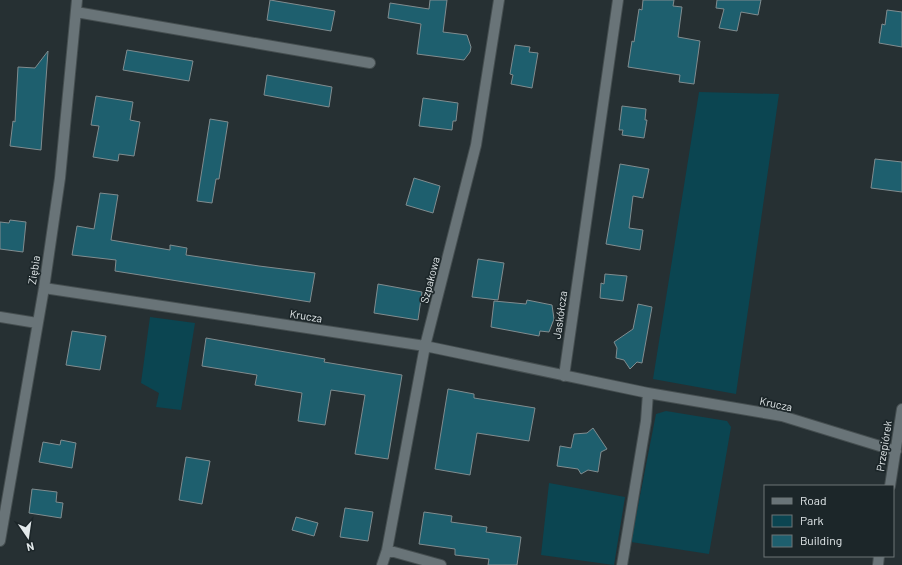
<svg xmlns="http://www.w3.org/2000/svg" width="902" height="565" font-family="Barlow,sans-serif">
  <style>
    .green { fill: #0b4551 }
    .building { fill: #1e5f6e; stroke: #808c8f }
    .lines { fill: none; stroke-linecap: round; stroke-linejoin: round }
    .minor-casing { stroke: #454e50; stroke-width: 12 }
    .minor { stroke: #697478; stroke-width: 10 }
    .labels { text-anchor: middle; stroke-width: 3.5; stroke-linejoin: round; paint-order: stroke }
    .street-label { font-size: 11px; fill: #e3e9eb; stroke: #1c2629 }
  </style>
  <rect width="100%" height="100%" fill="#263033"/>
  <path class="green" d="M 699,92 L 779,94 L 736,394 L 653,379 Z
    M 150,317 L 195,323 L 181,410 L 156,407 L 159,393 L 141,383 Z
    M 666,411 L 727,421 L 731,427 L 709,554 L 631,542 L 656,414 Z
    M 549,483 L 625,497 L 614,565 L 541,555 Z"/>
  <path class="building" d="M 270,0 L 335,11 L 331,31 L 267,20 Z
    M 430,0 L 447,0 L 443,32 L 467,35 L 471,47 L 470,52 L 464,60 L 417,54 L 421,24 L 388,18 L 390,3 L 429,9 Z
    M 643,0 L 674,0 L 673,6 L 682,7 L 678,37 L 700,41 L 694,84 L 679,82 L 680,75 L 628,67 L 632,41 L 634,42 L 639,9 L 642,10 Z
    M 717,0 L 761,0 L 758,15 L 741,12 L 737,31 L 719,28 L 724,9 L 716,8 Z
    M 887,10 L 902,12 L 902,47 L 879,43 L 882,24 L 885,25 Z
    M 515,45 L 530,47 L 529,52 L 538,53 L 532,88 L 511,84 L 513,75 L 510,74 Z
    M 127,50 L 193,61 L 189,81 L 123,70 Z
    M 48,51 L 41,150 L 10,146 L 13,121 L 15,122 L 18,67 L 35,68 Z
    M 267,75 L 332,87 L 329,107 L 264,95 Z
    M 96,96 L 133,102 L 130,120 L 140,122 L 134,156 L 119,154 L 118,161 L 93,157 L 99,126 L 91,125 Z
    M 423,98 L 458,103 L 456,121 L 453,121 L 452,130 L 419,126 Z
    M 622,106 L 646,109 L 645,120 L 647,120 L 644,138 L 622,135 L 623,130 L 619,130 Z
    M 210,119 L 228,122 L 219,179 L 216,179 L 212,203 L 197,201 Z
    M 875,159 L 902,162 L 902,192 L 871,188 Z
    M 620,164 L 649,169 L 643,198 L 633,196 L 629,228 L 643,230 L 640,250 L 606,244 Z
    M 414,178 L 440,186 L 433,213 L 406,205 Z
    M 100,193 L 118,195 L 111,240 L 170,250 L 170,245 L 187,248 L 186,255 L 259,266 L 315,273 L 310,302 L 115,271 L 116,260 L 72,255 L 77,226 L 94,229 Z
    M 10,220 L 26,222 L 23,252 L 0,249 L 0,222 L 9,223 Z
    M 478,259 L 504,263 L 498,300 L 472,297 Z
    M 605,274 L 627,276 L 623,301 L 600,298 L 601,283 L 604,284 Z
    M 378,284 L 422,292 L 418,320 L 374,313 Z
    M 527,300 L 552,305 L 554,319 L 549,332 L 540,331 L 539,336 L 491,327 L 494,301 L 526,304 Z
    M 638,304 L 652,307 L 642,363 L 637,362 L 630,369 L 624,360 L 616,358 L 617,348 L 614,342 L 633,329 Z
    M 72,331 L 106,336 L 100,370 L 66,365 Z
    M 206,338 L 325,359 L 324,362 L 402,375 L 388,459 L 355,454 L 365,395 L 331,390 L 325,425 L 298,421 L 302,393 L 255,385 L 257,375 L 202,366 Z
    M 448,389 L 474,394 L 474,398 L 535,408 L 529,441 L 477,433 L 470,475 L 435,469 Z
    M 593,428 L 607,449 L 601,452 L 598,472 L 588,470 L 581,474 L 578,469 L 557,466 L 560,446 L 571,448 L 574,434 L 587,433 Z
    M 61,440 L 76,443 L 72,468 L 39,462 L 43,442 L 60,445 Z
    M 186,457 L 210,461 L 202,504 L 179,500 Z
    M 32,489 L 57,492 L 56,502 L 63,503 L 61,518 L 29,513 Z
    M 345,508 L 373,512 L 368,541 L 340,537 Z
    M 424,512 L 452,516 L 451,522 L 487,527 L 486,532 L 521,537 L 517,565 L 488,565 L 489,559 L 455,555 L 455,549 L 419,544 Z
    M 296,517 L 318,523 L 314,536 L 292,530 Z"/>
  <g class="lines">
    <defs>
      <path id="minor" d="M 76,12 L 370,63
        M 44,288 L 425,346 L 648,393 L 646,421 L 622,565
        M 0,317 L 37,323
        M 564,376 L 618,0
        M 648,393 L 782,416 L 896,451
        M 890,486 L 902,409
        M 0,541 L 44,288 L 60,178 L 77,0
        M 387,550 L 441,565
        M 382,565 L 387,550 L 425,346 L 476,145 L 499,0
        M 878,565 L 879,556"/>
    </defs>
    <use href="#minor" class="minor-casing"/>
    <use href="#minor" class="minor"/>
  </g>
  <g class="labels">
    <g class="street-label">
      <text transform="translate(34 270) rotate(-81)" y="4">Ziębia</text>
      <text transform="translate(430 280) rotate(-75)" y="4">Szpakowa</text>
      <text transform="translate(560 315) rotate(-82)" y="4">Jaskółcza</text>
      <text transform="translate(306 316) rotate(9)" y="4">Krucza</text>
      <text transform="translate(776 404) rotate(12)" y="4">Krucza</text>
      <text transform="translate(884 446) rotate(-81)" y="4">Przepiórek</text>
    </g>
  </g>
  <rect x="764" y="485" width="130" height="72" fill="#1c2629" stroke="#6c7477"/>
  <rect x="772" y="498" width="20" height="6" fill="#697478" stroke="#6c7477"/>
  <text x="800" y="505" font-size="12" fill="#e3e9eb">Road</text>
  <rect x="772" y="515" width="20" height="12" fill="#0b4551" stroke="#6c7477"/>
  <text x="800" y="525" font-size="12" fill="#e3e9eb">Park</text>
  <rect x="772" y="535" width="20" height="12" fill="#1e5f6e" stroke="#6c7477"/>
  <text x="800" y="545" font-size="12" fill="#e3e9eb">Building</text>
  <g transform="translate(28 537) rotate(167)" stroke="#1c2629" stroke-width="3" paint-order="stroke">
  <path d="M0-3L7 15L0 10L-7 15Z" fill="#e3e9eb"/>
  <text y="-6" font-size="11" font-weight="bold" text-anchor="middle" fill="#e3e9eb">N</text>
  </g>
</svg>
